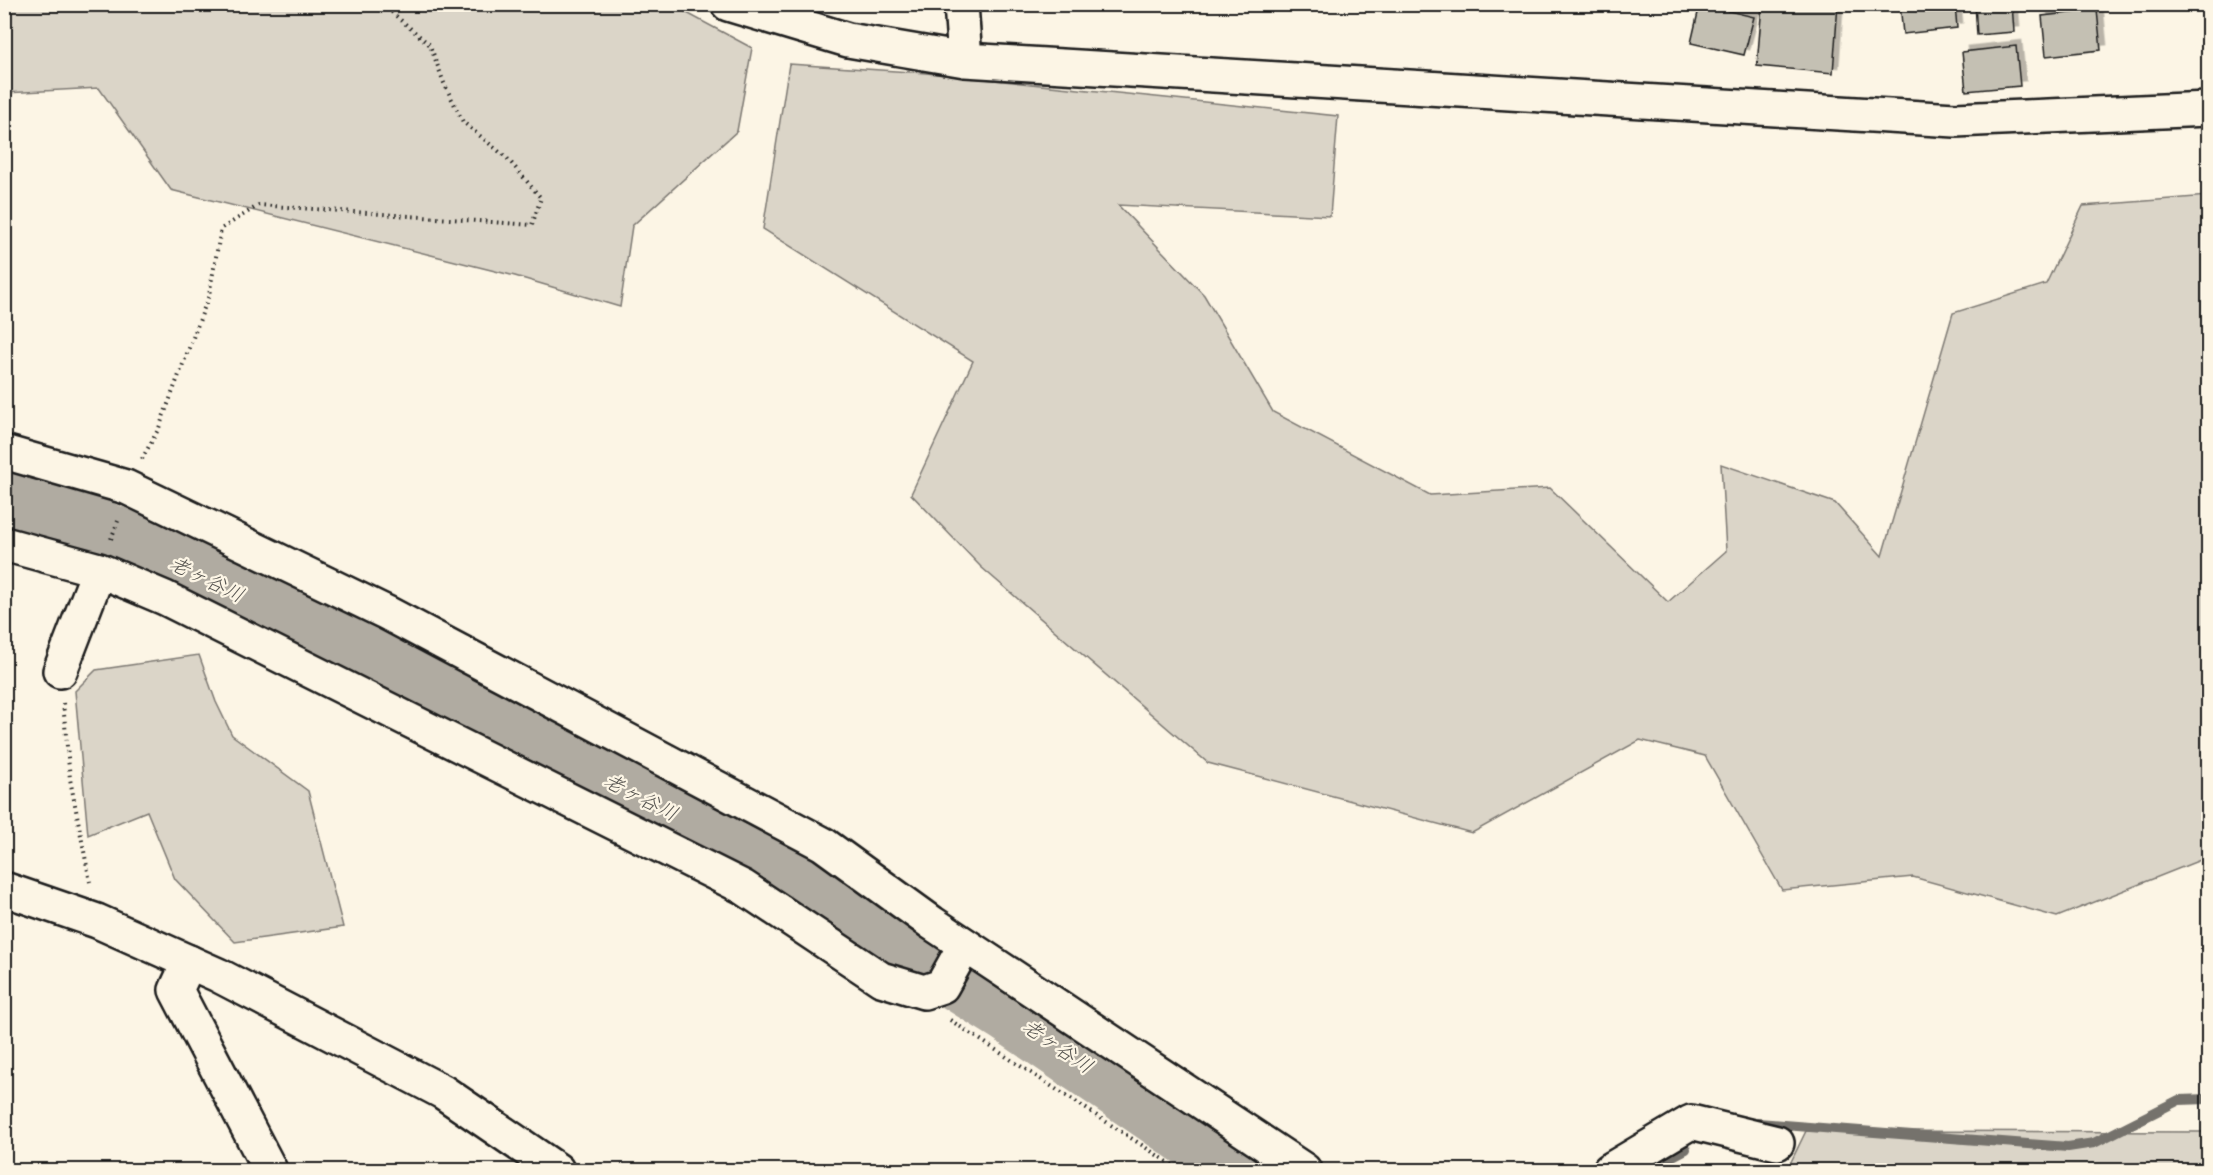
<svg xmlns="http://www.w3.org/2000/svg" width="2213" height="1175" font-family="'Comic Neue','Klee One',sans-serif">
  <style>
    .green { fill: #dbd5c8; stroke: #7c7872; stroke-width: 1.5 }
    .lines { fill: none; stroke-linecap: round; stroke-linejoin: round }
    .stream { stroke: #75726c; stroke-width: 10 }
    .river { stroke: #b0aba1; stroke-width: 62 }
    .building { fill: #c4c0b3; stroke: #1c1c1c; stroke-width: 1.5; filter: url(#shadow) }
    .minor-casing { stroke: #1c1c1c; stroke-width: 38 }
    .tertiary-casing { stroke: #1c1c1c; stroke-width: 38 }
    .path { stroke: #1c1c1c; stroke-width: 4; stroke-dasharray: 1.5 4.5; stroke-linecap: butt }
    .minor { stroke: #fcf5e5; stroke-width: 33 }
    .tertiary { stroke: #fcf5e5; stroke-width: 33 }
    .labels { text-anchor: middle; stroke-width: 4.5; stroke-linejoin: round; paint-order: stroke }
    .water-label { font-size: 20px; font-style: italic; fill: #575551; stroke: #fcf5e5 }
  </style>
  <defs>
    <filter id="shadow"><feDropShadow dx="5.5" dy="-5.5" stdDeviation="0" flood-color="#0004"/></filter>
  </defs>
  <rect width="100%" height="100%" fill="#fcf5e5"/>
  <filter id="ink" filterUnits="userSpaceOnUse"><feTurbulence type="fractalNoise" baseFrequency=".0167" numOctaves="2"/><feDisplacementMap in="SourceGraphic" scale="12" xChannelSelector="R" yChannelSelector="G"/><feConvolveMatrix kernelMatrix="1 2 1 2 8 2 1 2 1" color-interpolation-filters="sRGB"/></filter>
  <g filter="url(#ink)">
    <path class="green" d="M 5,4 L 672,5 L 752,48 L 737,131 L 632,226 L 620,307 L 515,276 L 171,190 L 99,88 L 5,93 Z
      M 789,64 L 926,73 L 1338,116 L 1330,216 L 1118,205 L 1204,295 L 1273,412 L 1430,495 L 1550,488 L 1668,602 L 1726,551 L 1721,464 L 1835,503 L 1882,556 L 1953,313 L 2046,284 L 2083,206 L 2208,196 L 2208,857 L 2057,917 L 1913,877 L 1782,890 L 1705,756 L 1640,740 L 1472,833 L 1208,763 L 981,567 L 911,494 L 973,361 L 763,229 Z
      M 199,655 L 216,702 L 232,735 L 308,791 L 343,927 L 235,942 L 175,879 L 147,811 L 88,835 L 75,691 L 96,670 Z
      M 1806,1131 L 2208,1132 L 2208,1170 L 1787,1170 Z"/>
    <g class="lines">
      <path class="stream" d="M 1758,1123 L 2068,1147 L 2094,1143 L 2179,1100 L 2208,1099
        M 1646,1170 L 1686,1149"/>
      <path class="river" d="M 4,491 L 141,548 L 370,657 L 784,871 L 1007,1011 L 1240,1170"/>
    </g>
    <path class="building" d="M 1700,4 L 1754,17 L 1744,55 L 1691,43 Z
      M 1762,4 L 1838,4 L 1833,73 L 1757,66 Z
      M 1900,4 L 1955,4 L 1957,28 L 1903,34 Z
      M 1975,4 L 2012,4 L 2014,32 L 1977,35 Z
      M 2097,10 L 2101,50 L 2046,56 L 2042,16 Z
      M 2016,46 L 2020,86 L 1966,91 L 1962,52 Z"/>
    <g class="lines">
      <defs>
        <path id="minor" d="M 4,452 L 126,487 L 387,613 L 823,844 L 932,923 L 1304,1170
          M 4,544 L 99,570 L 165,598 L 743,887 L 881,979 L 924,992 L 942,986 L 965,945
          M 60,671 L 99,570
          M 189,962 L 176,990 L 270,1170
          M 1610,1170 L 1691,1122 L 1777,1143"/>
        <path id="tertiary" d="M 728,4 L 848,40 L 965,60 L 1955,120 L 2208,109
          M 961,4 L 965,60
          M 4,889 L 97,921 L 218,975 L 443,1092 L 557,1170"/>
      </defs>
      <use href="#minor" class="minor-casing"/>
      <use href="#tertiary" class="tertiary-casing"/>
      <path class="path" d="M 142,459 L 159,428 L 209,295 L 221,229 L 259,205 L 532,225 L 541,198 L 507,158 L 463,122 L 444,83 L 430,45 L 382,4
        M 111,539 L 118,521
        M 63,703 L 70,779 L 90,882
        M 950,1020 L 1180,1170"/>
      <use href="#minor" class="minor"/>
      <use href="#tertiary" class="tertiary"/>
    </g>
  </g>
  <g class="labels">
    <g class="water-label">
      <text transform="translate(207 579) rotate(26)" y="7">老ヶ谷川</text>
      <text transform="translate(641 797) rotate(27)" y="7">老ヶ谷川</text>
      <text transform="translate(1058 1046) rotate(34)" y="7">老ヶ谷川</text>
    </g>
  </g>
  <rect width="2213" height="1175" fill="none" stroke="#fcf5e5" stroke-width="24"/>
  <rect x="12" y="12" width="2189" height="1151" fill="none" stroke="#1c1c1c" stroke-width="2" filter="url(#ink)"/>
</svg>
